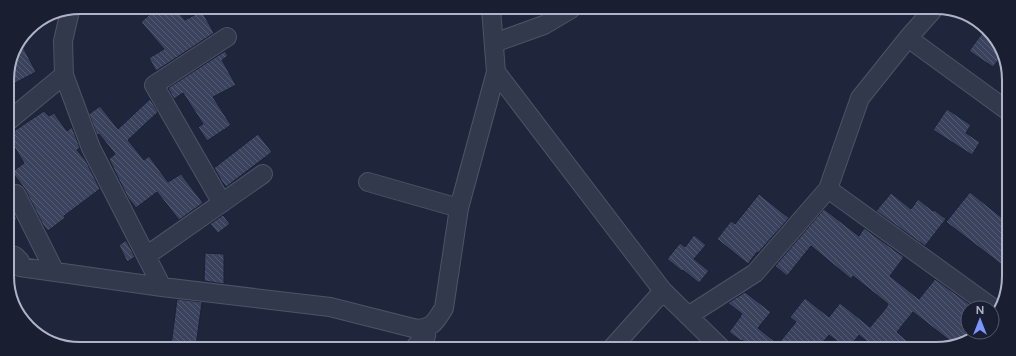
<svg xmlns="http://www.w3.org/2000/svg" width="1016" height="356" font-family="Figtree,sans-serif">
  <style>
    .building { fill: url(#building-back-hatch); stroke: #1b2033 }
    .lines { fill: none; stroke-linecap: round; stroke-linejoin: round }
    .minor-casing { stroke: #4e5367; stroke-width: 20 }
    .minor { stroke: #33394c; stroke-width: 18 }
    .rim { fill: none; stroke: #aeb3c8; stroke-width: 2 }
  </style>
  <defs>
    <pattern id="building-back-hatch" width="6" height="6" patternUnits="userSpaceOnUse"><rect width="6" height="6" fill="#3b425d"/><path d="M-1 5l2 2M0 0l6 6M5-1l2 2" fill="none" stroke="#555b73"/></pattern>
  </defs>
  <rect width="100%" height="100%" fill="#1f263c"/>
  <path class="building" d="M 158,7 L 174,7 L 185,20 L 202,11 L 214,33 L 156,71 L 149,58 L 164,49 L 141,22 Z
    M 983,32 L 995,40 L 1002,55 L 993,67 L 969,51 Z
    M 20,41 L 36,72 L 15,83 L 8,70 L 15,47 Z
    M 225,51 L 228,56 L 222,60 L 236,85 L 213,97 L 231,125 L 207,141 L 198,127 L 203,124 L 183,93 L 174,99 L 168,88 Z
    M 150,99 L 158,112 L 128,140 L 144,160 L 149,156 L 168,182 L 181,174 L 203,203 L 179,220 L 157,192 L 136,208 L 128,198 L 109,159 L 115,154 L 99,134 L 97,135 L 89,114 L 100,106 L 118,129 Z
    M 947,109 L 971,125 L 966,133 L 980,142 L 972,155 L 933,130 Z
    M 44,111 L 49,116 L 54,113 L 67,131 L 72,127 L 80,148 L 77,150 L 86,161 L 100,189 L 64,216 L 65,218 L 48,231 L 43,225 L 25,189 L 12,172 L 24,163 L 8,137 L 8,135 Z
    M 258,134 L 272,152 L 226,187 L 221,180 L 214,168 Z
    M 970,192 L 1006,221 L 1006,268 L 946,222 Z
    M 891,193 L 911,209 L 918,199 L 933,211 L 934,210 L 946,219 L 925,246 L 876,211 Z
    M 759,194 L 789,218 L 758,253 L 757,252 L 748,264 L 717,239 L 731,221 L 735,224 Z
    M 10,205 L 17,219 L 8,225 L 8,206 Z
    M 824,209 L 859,236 L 864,228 L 904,257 L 890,276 L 919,299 L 935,279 L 975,308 L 968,308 L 968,339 L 954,344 L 913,312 L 897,332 L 917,349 L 876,349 L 859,335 L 849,348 L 846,348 L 829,335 L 818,348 L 752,348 L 742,340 L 741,341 L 729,332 L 741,316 L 740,316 L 742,314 L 728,303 L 745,292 L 771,312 L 758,328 L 778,344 L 796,322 L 790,317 L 805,298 L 829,317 L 840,303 L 870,327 L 886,308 L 888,304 L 853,276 L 851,279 L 811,246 L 787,276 L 775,266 Z
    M 223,215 L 230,224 L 218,233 L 210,224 Z
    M 694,235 L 706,245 L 694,259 L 709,271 L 699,283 L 683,270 L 682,271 L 667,259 L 680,243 L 685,247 Z
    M 126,240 L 135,257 L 127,262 L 119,245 Z
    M 205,253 L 224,254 L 224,284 L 204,281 Z
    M 177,299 L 202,302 L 196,346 L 171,346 Z"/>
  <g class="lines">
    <defs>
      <path id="minor" d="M 491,9 L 496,72 L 663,291 L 721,348
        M 70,11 L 63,41 L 64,75 L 91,148 L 162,287
        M 908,38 L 1008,111
        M 494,43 L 544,25 L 571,9
        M 7,122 L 64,75
        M 368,182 L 459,208
        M 828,189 L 993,308
        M 16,194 L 55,272
        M 222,203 L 154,85 L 227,37
        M 8,254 L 15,256 L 20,261 L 20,267 L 162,287 L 330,307 L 417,329 C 434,327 435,322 444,308 L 459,208 L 496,72
        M 146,256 L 263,174
        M 688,316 L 755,273 L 828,189 L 860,98 L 908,38 L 932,11
        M 415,347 L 426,336 L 427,327
        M 612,348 L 663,291"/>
    </defs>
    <use href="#minor" class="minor-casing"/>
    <use href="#minor" class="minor"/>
  </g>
  <path d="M0 0H1016V356H0ZM80 14H936A66 66 0 0 1 1002 80V276A66 66 0 0 1 936 342H80A66 66 0 0 1 14 276V80A66 66 0 0 1 80 14Z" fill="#191e31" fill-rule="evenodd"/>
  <path class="rim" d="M80 14H936A66 66 0 0 1 1002 80V276A66 66 0 0 1 936 342H80A66 66 0 0 1 14 276V80A66 66 0 0 1 80 14Z"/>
  <g transform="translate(980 320)"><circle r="19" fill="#191e31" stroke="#555a6d"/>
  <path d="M0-3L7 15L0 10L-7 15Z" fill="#7c95ff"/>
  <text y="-6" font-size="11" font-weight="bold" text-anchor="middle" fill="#aeb3c8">N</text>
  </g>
</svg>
